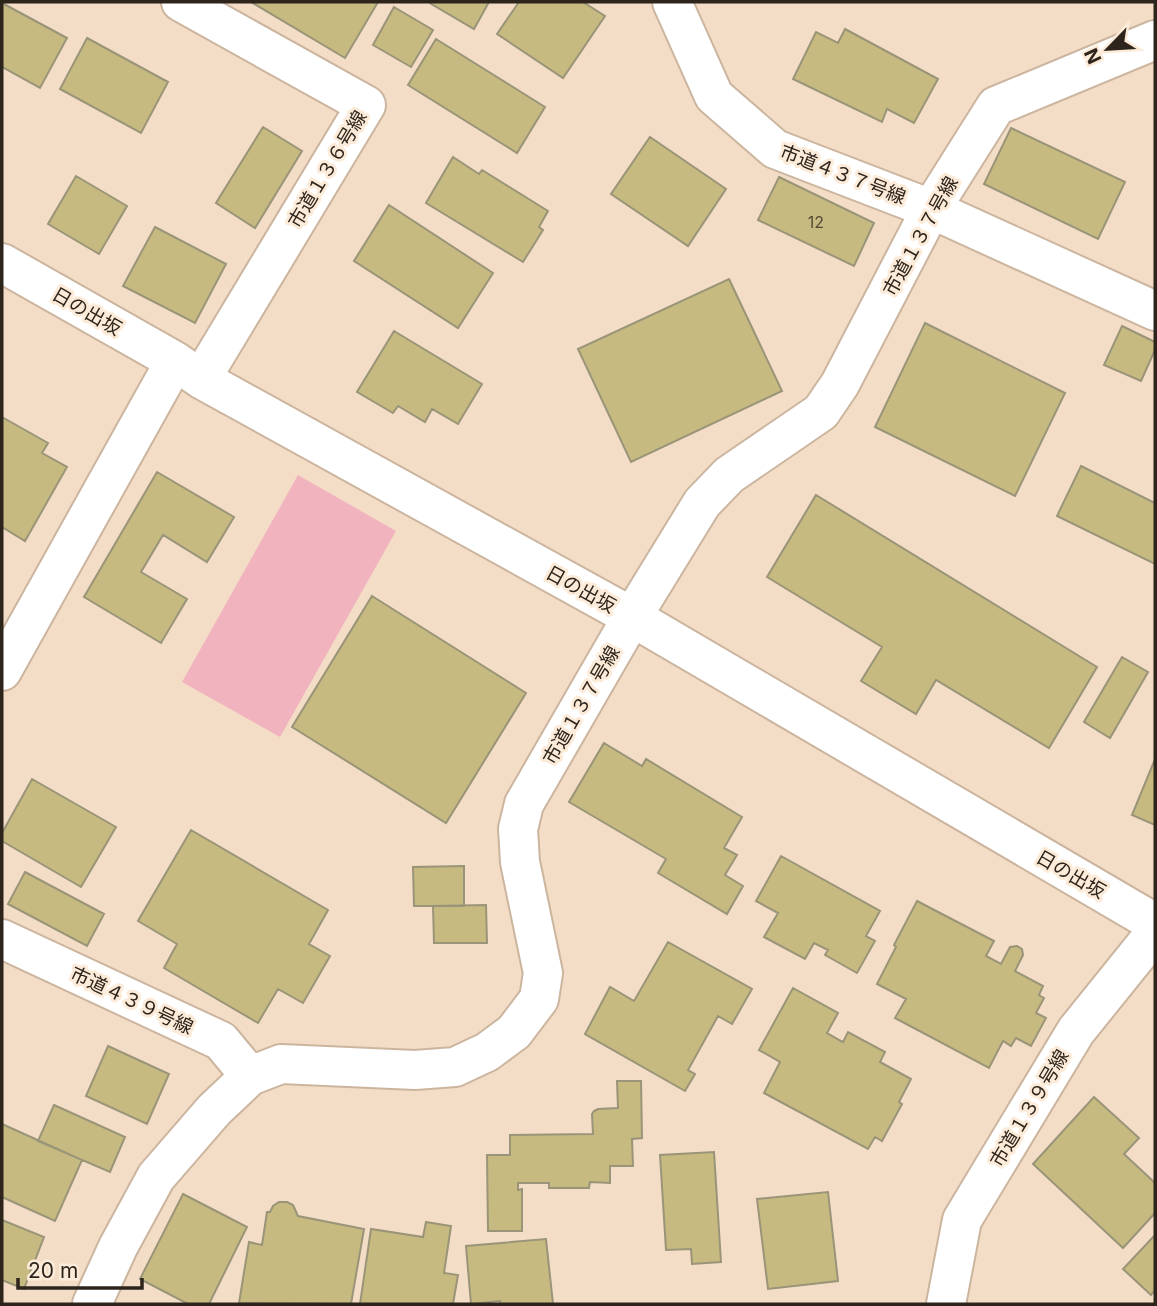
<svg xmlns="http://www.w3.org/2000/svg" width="1157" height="1306" font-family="Inter,'Noto Sans JP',sans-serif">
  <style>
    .green { fill: #f1b4bf }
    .building { fill: #c6ba81; stroke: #9a9478; stroke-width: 2 }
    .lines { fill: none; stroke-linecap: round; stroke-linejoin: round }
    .minor-casing { stroke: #ccb59f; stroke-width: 42 }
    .minor { stroke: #fff; stroke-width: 38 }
    .labels { text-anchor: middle; stroke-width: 6; stroke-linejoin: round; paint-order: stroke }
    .number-label { font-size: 16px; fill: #534a35 }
    .street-label { font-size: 19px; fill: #2d251c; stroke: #fdebd9 }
  </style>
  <rect width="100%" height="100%" fill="#f4ddc6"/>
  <path class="green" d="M 298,475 L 396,531 L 280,737 L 182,682 Z"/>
  <path class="building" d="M 251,2 L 378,2 L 345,58 Z
    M 428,2 L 489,2 L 474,29 Z
    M 519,2 L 583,2 L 605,16 L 563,78 L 497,34 Z
    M 2,3 L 67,38 L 40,88 L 2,67 Z
    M 394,7 L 433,30 L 411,67 L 373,45 Z
    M 845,29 L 938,79 L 914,123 L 887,109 L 882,122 L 793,79 L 816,32 L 838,43 Z
    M 87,38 L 168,82 L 141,133 L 60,89 Z
    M 436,39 L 545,107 L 517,153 L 408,85 Z
    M 263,127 L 302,151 L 255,228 L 216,203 Z
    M 1011,128 L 1125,182 L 1098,239 L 984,184 Z
    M 650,137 L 726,189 L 688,246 L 611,194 Z
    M 453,157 L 479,174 L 482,170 L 548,211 L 539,227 L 543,230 L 523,262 L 426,203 Z
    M 76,176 L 127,206 L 99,254 L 48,224 Z
    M 779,177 L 874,223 L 854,266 L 758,220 Z
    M 389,205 L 493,273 L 458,328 L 354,261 Z
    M 155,227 L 226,264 L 195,323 L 123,286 Z
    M 729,279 L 782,391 L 631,462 L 578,349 Z
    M 925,323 L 1065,393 L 1015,496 L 875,427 Z
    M 1122,326 L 1155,342 L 1155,350 L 1141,381 L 1104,365 Z
    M 394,331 L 482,384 L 458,424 L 432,409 L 425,422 L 398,406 L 393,413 L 357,392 Z
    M 2,417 L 48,443 L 42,453 L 67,467 L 25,541 L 2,527 Z
    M 1081,466 L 1155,503 L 1155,564 L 1057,516 Z
    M 157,472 L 234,517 L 207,562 L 163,535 L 141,572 L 187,599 L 161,643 L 84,597 Z
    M 816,495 L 1097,667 L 1049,748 L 936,680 L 916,714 L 861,681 L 882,647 L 767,577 Z
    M 372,596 L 526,693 L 446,823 L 292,727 Z
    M 1122,657 L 1148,672 L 1110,738 L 1084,722 Z
    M 604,743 L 642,766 L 646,759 L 742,817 L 724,848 L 737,855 L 725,875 L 743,886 L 727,914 L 658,873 L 666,859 L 569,802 Z
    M 1155,759 L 1155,825 L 1132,815 Z
    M 32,779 L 116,827 L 81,887 L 2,841 L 2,833 Z
    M 191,830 L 328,910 L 309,944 L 330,956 L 303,1003 L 278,989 L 258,1023 L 164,968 L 177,944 L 138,921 Z
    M 781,856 L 880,911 L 866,936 L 875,941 L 857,973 L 825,955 L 828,950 L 814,943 L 805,959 L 764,937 L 778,913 L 756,901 Z
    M 464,866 L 464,906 L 414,906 L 413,867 Z
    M 25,872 L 104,914 L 87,946 L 8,904 Z
    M 917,901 L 994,941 L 986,956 L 1001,964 L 1010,947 L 1017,946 L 1022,949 L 1023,955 L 1015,971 L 1043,986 L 1039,995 L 1044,998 L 1036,1013 L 1046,1018 L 1031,1046 L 1016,1038 L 1011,1046 L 1003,1041 L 989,1068 L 895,1018 L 906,999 L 877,984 L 896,947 L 894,945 Z
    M 486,905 L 487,943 L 434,943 L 433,906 Z
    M 668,942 L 752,989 L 732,1024 L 718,1016 L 688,1070 L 695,1074 L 685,1091 L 585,1034 L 610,987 L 634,1001 Z
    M 793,988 L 838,1013 L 827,1033 L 843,1042 L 848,1032 L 885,1052 L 880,1062 L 911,1079 L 899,1102 L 902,1104 L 882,1141 L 875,1137 L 868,1149 L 764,1093 L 780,1062 L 759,1050 Z
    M 108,1046 L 169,1074 L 147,1124 L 86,1096 Z
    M 617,1081 L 641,1081 L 642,1138 L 632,1139 L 633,1166 L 610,1166 L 610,1183 L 590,1182 L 589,1188 L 549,1188 L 549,1183 L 518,1183 L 518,1190 L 522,1189 L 522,1231 L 488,1231 L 487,1155 L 510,1155 L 510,1135 L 593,1134 L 592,1114 L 594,1111 L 598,1109 L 618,1108 Z
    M 1094,1097 L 1139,1138 L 1124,1154 L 1155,1183 L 1155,1213 L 1123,1248 L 1033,1164 Z
    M 54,1105 L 125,1137 L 110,1172 L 38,1141 Z
    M 2,1124 L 82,1160 L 55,1221 L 2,1197 Z
    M 714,1152 L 721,1262 L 692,1264 L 691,1249 L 666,1250 L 660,1155 Z
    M 828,1192 L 838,1281 L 768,1289 L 757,1199 Z
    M 183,1194 L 247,1227 L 209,1304 L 188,1304 L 140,1279 Z
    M 279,1202 L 287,1202 L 293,1205 L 298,1216 L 364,1229 L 351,1304 L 239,1303 L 249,1242 L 262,1245 L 267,1212 L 270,1212 L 273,1206 Z
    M 2,1220 L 44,1237 L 24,1289 L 2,1280 Z
    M 426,1222 L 451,1226 L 444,1273 L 458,1275 L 453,1304 L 360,1304 L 371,1229 L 423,1237 Z
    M 1155,1235 L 1155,1290 L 1151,1295 L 1123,1269 Z
    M 546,1239 L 553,1304 L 500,1304 L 500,1301 L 471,1304 L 466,1246 Z"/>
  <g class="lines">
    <defs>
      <path id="minor" d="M 181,2 L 366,105 L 201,379
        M 672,2 L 714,96 L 775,149 L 931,209 L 1155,311
        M 2,263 L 175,361 L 201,379 L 632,617 L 1155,923
        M 2,671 L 175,361
        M 2,939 L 221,1041 L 250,1076
        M 92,1304 L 118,1247 L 156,1177 L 214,1110 L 250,1076 L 281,1064 L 415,1070 L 455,1067 L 487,1052 L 514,1032 L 539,999 L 543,973 L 520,862 L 518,829 L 524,804 L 632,617 L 702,503 L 729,475 L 821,412 L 840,384 L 931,209 L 996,106 L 1155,40
        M 946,1304 L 962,1220 L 1076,1031 L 1155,933"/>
    </defs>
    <use href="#minor" class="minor-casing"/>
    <use href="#minor" class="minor"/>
  </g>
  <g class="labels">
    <g class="number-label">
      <text x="816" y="228">12</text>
    </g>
    <g class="street-label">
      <text transform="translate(327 169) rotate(-59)" y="7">市道１３６号線</text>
      <text transform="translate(843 174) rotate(21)" y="7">市道４３７号線</text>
      <text transform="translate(920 236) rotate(-61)" y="7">市道１３７号線</text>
      <text transform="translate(87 311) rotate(30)" y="7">日の出坂</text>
      <text transform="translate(581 589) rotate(29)" y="7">日の出坂</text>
      <text transform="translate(581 705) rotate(-60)" y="7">市道１３７号線</text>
      <text transform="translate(1071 874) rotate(30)" y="7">日の出坂</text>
      <text transform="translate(132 1000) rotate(25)" y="7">市道４３９号線</text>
      <text transform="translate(1029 1108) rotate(-59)" y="7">市道１３９号線</text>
    </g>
  </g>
  <rect width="1157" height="1306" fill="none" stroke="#2d251c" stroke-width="7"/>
  <g transform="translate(1108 49) rotate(245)" stroke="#fdebd9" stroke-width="5" paint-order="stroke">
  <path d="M0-5L12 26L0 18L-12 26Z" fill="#2d251c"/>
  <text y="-10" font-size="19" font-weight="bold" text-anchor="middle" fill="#2d251c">N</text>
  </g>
  <path d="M18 1278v10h124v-10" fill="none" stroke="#2d251c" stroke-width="3.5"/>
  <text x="28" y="1278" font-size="21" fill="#2d251c" stroke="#fdebd9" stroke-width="5" paint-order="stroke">20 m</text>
</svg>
